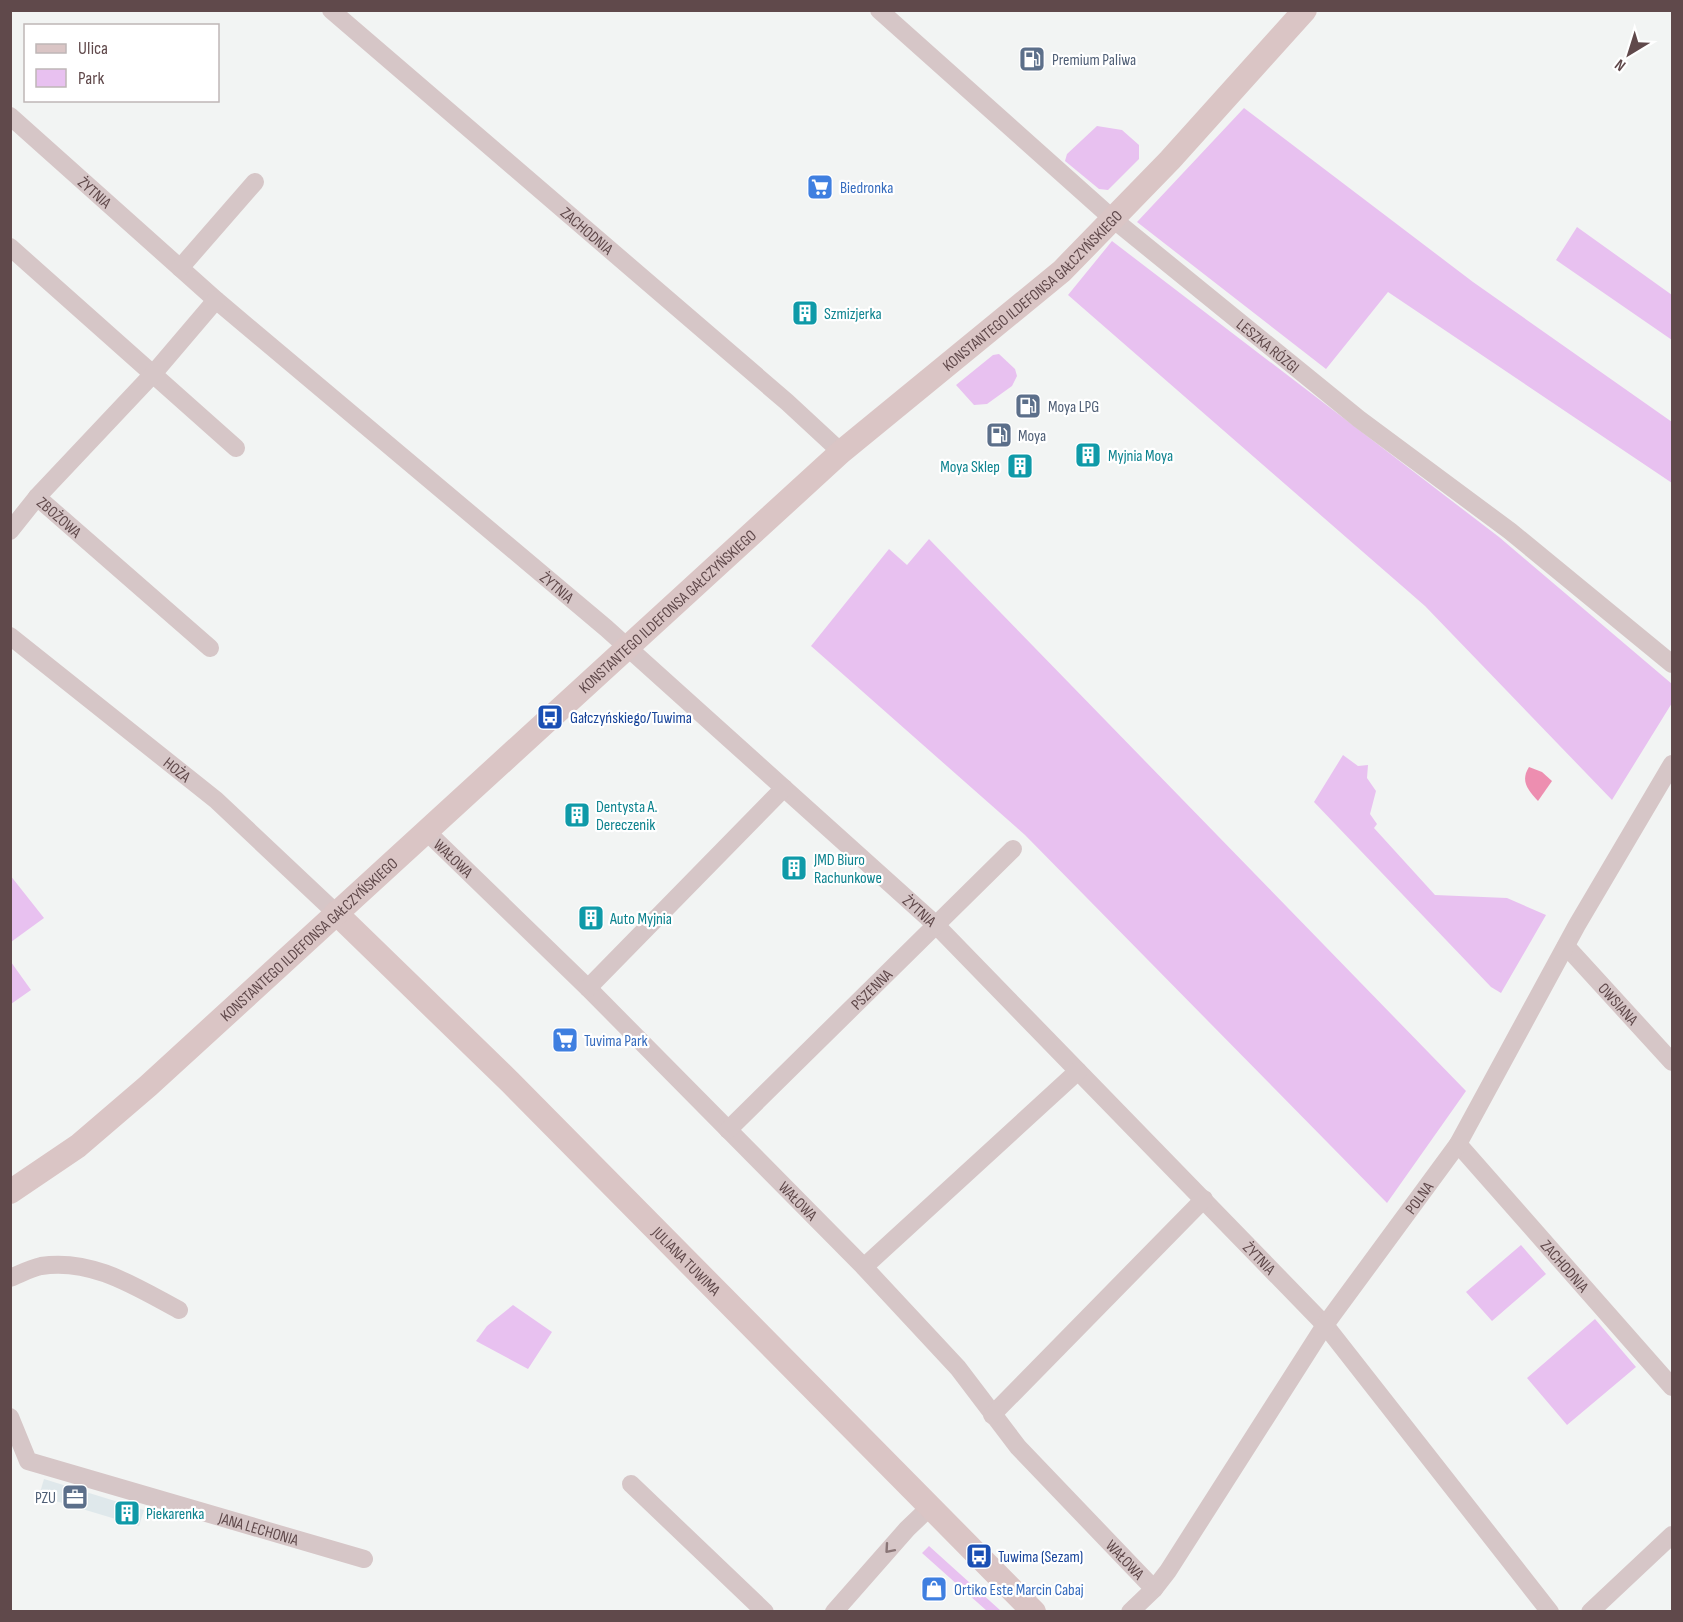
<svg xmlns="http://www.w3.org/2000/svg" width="1683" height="1622" font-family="'Sofia Sans Condensed',sans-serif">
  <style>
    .commercial { fill: #dfe8eb }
    .green { fill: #e8c1f0 }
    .water { fill: #ed8eb0 }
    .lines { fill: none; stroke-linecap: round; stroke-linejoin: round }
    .street { stroke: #d6c6c7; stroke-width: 18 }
    .secondary { stroke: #dac5c5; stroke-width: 24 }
    .oneway { stroke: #897576 }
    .labels { text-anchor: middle; stroke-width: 4.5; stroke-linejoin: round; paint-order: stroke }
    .service-label { font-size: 16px; fill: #4e5e75; stroke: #fff; text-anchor: start }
    .shop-label { font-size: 16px; fill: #366cbe; stroke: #fff; text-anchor: start }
    .street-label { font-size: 16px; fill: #60494b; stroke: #fff }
    .culture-label { font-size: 16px; fill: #0d838f; stroke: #fff; text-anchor: start }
    .transit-label { font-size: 16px; fill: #164399; stroke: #fff; text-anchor: start }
  </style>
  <rect width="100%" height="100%" fill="#f2f4f3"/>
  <path class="commercial" d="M 44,1479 L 144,1510 L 139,1526 L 39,1496 Z"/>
  <path class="green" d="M 1244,108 L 1473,282 L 1672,422 L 1672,483 L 1388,292 L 1326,369 L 1137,222 Z
    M 1097,126 L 1122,130 L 1139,145 L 1139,159 L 1108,190 L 1099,189 L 1065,161 L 1067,154 Z
    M 1577,227 L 1672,295 L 1672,340 L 1556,260 Z
    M 1112,241 L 1499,537 L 1672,684 L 1672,703 L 1612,800 L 1425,606 L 1068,295 Z
    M 999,354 L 1015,369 L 1017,376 L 1012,386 L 987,404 L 974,405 L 956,385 L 993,355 Z
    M 929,539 L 1466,1091 L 1387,1203 L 1025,835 L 811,646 L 889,549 L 907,565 Z
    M 1343,755 L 1358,766 L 1368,765 L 1367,778 L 1376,791 L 1370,814 L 1377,824 L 1374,828 L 1435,895 L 1507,898 L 1546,915 L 1501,993 L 1491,987 L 1314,802 Z
    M 10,875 L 44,918 L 11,942 L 10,942 Z
    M 11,962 L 31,990 L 11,1004 L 10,1004 Z
    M 1521,1245 L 1546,1274 L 1492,1321 L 1466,1292 Z
    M 513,1305 L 552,1332 L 528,1369 L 476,1341 L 487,1326 Z
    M 1595,1319 L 1636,1367 L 1567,1425 L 1527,1378 Z
    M 929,1546 L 1001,1611 L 987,1611 L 922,1553 Z"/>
  <path class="water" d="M 1529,767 L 1542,772 L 1552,781 L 1538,801 C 1528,790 1520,781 1529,767 Z"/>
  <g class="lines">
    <g class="street">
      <path id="s1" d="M 331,10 L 787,402 L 841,452"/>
      <path id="s2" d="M 879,10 L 1113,219 L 1359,419 L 1510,531 L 1672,664"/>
      <path id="s3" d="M 10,116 L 216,300 L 606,628 L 935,924 L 1325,1325 L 1550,1612"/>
      <path d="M 10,247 L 236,448"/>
      <path d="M 180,268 L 255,182"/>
      <path id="s4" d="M 37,497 L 210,648"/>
      <path d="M 10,531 L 37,497 L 153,374 L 216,300"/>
      <path id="s5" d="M 10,636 L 216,800 L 336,913"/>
      <path id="s6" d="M 425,830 L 588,988 L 864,1267 L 958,1368 L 1018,1447 L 1154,1589"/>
      <path id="s7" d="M 1566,946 L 1672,1062"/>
      <path d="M 588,988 L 784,788"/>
      <path id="s8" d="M 728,1130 L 1013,849"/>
      <path id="s9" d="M 1458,1144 L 1672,1387"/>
      <path d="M 864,1267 L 1078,1071"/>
      <path d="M 10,1278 C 20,1274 31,1268 41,1266 C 92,1258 136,1287 179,1310"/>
      <path d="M 992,1415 L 1204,1199"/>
      <path id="s10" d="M 10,1417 L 28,1461 L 364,1559"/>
      <path d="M 631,1484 L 765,1612"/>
      <path d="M 834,1612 L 907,1529 L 930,1507"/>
      <path id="s11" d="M 1130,1612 L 1154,1589 L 1168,1571 L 1325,1325 L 1458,1144 L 1577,925 L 1672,764"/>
      <path d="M 1590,1612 L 1672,1535"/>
    </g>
    <g class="secondary">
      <path id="s12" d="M 336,913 L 510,1082 L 1034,1612"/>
      <path id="s13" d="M 10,1192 L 78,1146 L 148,1086 L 841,452 L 1062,271 L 1170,160 L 1305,10"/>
    </g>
  </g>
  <defs><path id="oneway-chevron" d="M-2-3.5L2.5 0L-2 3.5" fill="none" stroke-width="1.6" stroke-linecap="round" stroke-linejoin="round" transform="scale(1.5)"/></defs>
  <use class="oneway" href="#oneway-chevron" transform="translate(889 1549) rotate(131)"/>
  <defs>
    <symbol id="fuel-square" viewBox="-11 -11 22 22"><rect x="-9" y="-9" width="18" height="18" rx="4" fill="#5c6f8a" stroke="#fff"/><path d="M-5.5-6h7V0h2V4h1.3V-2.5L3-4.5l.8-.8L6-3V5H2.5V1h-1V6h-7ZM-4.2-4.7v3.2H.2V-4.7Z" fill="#fff"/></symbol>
    <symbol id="supermarket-square" viewBox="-11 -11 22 22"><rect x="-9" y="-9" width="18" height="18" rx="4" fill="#3f7fe0" stroke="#fff"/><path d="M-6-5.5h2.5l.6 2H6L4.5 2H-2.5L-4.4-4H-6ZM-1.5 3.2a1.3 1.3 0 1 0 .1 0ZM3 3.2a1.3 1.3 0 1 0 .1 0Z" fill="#fff"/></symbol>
    <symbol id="building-square" viewBox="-11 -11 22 22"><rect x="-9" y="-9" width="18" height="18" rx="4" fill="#0f9aa8" stroke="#fff"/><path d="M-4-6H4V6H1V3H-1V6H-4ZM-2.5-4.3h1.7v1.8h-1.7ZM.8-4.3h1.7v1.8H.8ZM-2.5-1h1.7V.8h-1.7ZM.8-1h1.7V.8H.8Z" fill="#fff"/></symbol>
    <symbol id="bus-square" viewBox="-11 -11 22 22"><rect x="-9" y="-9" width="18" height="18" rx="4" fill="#1a4fb4" stroke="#fff"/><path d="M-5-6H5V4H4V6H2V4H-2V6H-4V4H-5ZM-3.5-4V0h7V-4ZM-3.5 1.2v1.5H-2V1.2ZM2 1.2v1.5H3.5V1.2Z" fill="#fff"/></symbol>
    <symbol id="office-square" viewBox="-11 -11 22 22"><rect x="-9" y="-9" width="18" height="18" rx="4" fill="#5c6f8a" stroke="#fff"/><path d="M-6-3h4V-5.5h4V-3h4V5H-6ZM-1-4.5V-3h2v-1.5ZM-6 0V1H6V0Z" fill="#fff"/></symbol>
    <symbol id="shop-square" viewBox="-11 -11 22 22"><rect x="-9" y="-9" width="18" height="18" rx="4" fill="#3f7fe0" stroke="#fff"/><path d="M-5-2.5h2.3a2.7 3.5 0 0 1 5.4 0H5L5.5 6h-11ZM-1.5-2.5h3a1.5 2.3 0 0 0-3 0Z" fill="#fff"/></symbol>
  </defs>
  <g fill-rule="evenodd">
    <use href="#fuel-square" x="1017" y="44" width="30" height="30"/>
    <use href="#supermarket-square" x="805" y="172" width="30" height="30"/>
    <use href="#building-square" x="790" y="298" width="30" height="30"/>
    <use href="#fuel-square" x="1013" y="391" width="30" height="30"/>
    <use href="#fuel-square" x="984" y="420" width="30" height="30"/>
    <use href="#building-square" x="1073" y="440" width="30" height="30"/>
    <use href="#building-square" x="1005" y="451" width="30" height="30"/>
    <use href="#bus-square" x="535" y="702" width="30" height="30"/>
    <use href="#building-square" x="562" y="800" width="30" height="30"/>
    <use href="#building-square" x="779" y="853" width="30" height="30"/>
    <use href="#building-square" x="576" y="903" width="30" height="30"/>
    <use href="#supermarket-square" x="550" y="1025" width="30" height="30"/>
    <use href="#office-square" x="60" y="1482" width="30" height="30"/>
    <use href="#building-square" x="112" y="1498" width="30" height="30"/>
    <use href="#bus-square" x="964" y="1541" width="30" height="30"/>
    <use href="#shop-square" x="919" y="1574" width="30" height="30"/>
  </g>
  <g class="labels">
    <g class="service-label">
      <text x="1052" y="65">Premium Paliwa</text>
      <text x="1048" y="412">Moya LPG</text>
      <text x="1018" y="441">Moya</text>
      <text x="56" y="1503" text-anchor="end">PZU</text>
    </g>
    <g class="shop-label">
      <text x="840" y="193">Biedronka</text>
      <text x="584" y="1046">Tuvima Park</text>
      <text x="954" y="1595">Ortiko Este Marcin Cabaj</text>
    </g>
    <g class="street-label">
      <text dy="6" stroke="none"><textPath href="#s3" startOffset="114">ŻYTNIA</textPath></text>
      <text dy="6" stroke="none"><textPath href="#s1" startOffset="338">ZACHODNIA</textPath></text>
      <text dy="6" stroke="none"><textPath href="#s13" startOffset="1364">KONSTANTEGO ILDEFONSA GAŁCZYŃSKIEGO</textPath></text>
      <text dy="6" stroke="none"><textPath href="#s2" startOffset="514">LESZKA RÓZGI</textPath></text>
      <text dy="6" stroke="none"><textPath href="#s4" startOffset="30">ZBOŻOWA</textPath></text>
      <text dy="6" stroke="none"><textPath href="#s3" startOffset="722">ŻYTNIA</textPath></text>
      <text dy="6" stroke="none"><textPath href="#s13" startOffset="878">KONSTANTEGO ILDEFONSA GAŁCZYŃSKIEGO</textPath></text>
      <text dy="6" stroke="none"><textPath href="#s5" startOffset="214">HOŻA</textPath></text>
      <text dy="6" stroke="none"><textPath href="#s6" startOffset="40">WAŁOWA</textPath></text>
      <text dy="6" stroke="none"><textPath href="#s3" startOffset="1208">ŻYTNIA</textPath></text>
      <text dy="6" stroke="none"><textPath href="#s13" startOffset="392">KONSTANTEGO ILDEFONSA GAŁCZYŃSKIEGO</textPath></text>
      <text dy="6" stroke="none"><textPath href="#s8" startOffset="201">PSZENNA</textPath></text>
      <text dy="6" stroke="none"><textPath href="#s7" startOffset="78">OWSIANA</textPath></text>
      <text dy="6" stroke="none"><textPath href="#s11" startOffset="506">POLNA</textPath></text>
      <text dy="6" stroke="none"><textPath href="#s6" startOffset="526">WAŁOWA</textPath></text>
      <text dy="6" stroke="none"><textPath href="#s3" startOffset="1694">ŻYTNIA</textPath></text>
      <text dy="6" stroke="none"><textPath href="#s12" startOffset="494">JULIANA TUWIMA</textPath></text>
      <text dy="6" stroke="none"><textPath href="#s9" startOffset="162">ZACHODNIA</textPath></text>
      <text dy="6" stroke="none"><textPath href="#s10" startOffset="288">JANA LECHONIA</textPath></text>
      <text dy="6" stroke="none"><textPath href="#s6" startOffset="1012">WAŁOWA</textPath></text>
    </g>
    <g class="culture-label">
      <text x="824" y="319">Szmizjerka</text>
      <text x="1108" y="461">Myjnia Moya</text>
      <text x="1000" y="472" text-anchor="end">Moya Sklep</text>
      <text x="596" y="812">Dentysta A.<tspan x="596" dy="18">Dereczenik</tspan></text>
      <text x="814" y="865">JMD Biuro<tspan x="814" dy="18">Rachunkowe</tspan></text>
      <text x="610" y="924">Auto Myjnia</text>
      <text x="146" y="1519">Piekarenka</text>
    </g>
    <g class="transit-label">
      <text x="570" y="723">Gałczyńskiego/Tuwima</text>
      <text x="998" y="1562">Tuwima (Sezam)</text>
    </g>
  </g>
  <rect width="1683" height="1622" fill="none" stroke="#60494b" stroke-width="24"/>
  <rect x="24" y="24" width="195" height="78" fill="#ffffff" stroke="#bfb6b7" stroke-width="1.5"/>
  <rect x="36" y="44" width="30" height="9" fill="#dac5c5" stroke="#bfb6b7" stroke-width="1.5"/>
  <text x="78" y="54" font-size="18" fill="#60494b">Ulica</text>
  <rect x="36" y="69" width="30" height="18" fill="#e8c1f0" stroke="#bfb6b7" stroke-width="1.5"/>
  <text x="78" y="84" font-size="18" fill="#60494b">Park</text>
  <g transform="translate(1629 54) rotate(218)" stroke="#ffffff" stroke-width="4.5" paint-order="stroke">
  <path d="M0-4.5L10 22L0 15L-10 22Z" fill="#60494b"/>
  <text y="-9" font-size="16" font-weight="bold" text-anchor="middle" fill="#60494b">N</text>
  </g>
</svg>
